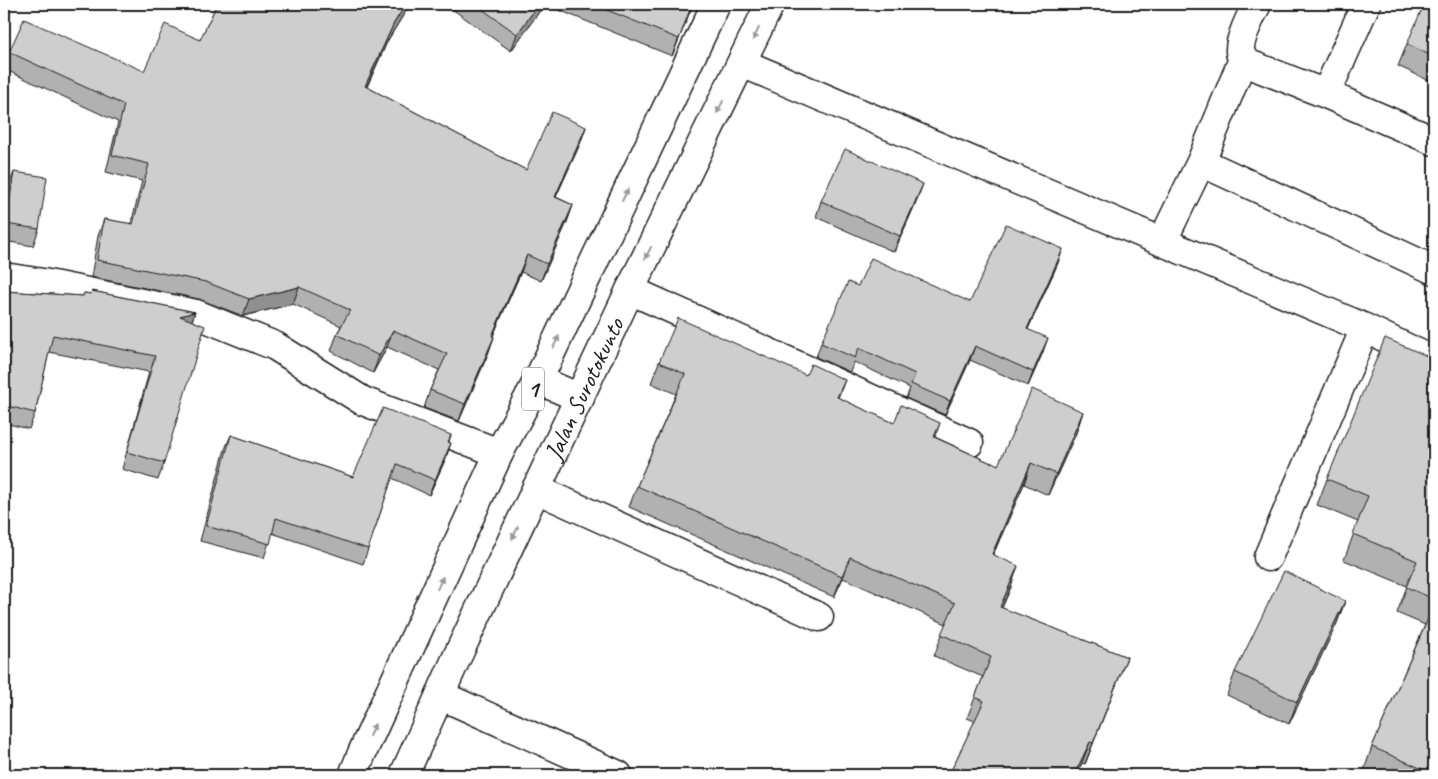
<svg xmlns="http://www.w3.org/2000/svg" width="1438" height="779" font-family="Caveat,sans-serif">
  <style>
    .lines { fill: none; stroke-linecap: round; stroke-linejoin: round }
    .minor-casing { stroke: #1c1c1c; stroke-width: 31 }
    .major-casing { stroke: #1c1c1c; stroke-width: 31 }
    .minor { stroke: #fff; stroke-width: 28 }
    .major { stroke: #fff; stroke-width: 28 }
    .wall { fill: #b1b1b1; stroke: #1c1c1c }
    .shaded-wall { fill: #909090; stroke: #1c1c1c }
    .building { fill: #cecece; stroke: #1c1c1c }
    .oneway { fill: #999 }
    .labels { text-anchor: middle; stroke-width: 5; stroke-linejoin: round; paint-order: stroke }
    .shield { fill: #fff; stroke: #606060; stroke-width: 1 }
    .shield-label { font-size: 24px; font-weight: bold; fill: #1c1c1c }
    .street-label { font-size: 25px; fill: #1c1c1c; stroke: #fff }
  </style>
  <rect width="100%" height="100%" fill="#fff"/>
  <filter id="ink" filterUnits="userSpaceOnUse"><feTurbulence type="fractalNoise" baseFrequency=".02" numOctaves="2"/><feDisplacementMap in="SourceGraphic" scale="10" xChannelSelector="R" yChannelSelector="G"/><feConvolveMatrix kernelMatrix="1 2 1 2 8 2 1 2 1" color-interpolation-filters="sRGB"/></filter>
  <g filter="url(#ink)">
    <g class="lines">
      <defs>
        <path id="minor" d="M 1257,4 C 1252,14 1239,39 1240,51 C 1240,57 1245,60 1249,64 L 1326,94 L 1434,141
          M 742,63 L 1365,328 L 1434,361
          M 1326,94 L 1366,4
          M 1201,162 L 1243,59
          M 1162,242 L 1201,162 L 1434,270
          M 4,277 L 43,283 L 196,314 L 275,346 L 363,401 L 499,453
          M 630,290 L 969,443
          M 536,489 L 819,617
          M 1268,557 L 1365,328
          M 440,695 L 618,775"/>
        <g id="major">
          <path d="M 538,380 L 580,398"/>
          <path d="M 353,775 L 362,753 L 499,453 L 538,380 L 716,4"/>
          <path id="s1" d="M 404,775 L 457,657 L 630,290 L 770,4"/>
        </g>
      </defs>
      <use href="#minor" class="minor-casing"/>
      <use href="#major" class="major-casing"/>
      <use href="#minor" class="minor"/>
      <use href="#major" class="major"/>
    </g>
    <path class="wall" d="M 217,4 L 410,4 L 388,40 L 367,87 L 526,170 L 586,127 L 580,144 L 556,197 L 573,205 L 567,222 L 541,281 L 521,272 L 493,336 L 494,337 L 488,354 L 459,421 L 424,408 L 430,390 L 439,370 L 387,347 L 373,373 L 331,351 L 337,334 L 341,326 L 293,304 L 243,316 L 199,299 L 91,277 L 98,236 L 104,219 L 131,224 L 142,181 L 106,172 L 118,122 L 4,69 L 9,52 L 144,71 L 200,40 Z
      M 445,4 L 692,4 L 672,56 L 544,4 L 511,51 Z
      M 1434,4 L 1434,83 L 1398,66 L 1407,44 Z
      M 14,172 L 39,229 L 33,246 L 4,241 L 4,216 L 8,188 Z
      M 917,200 L 894,252 L 816,217 L 821,201 Z
      M 1058,263 L 1028,329 L 1043,352 L 1028,386 L 970,360 L 945,415 L 906,398 L 910,388 L 854,362 L 850,372 L 816,357 L 821,343 L 858,286 L 970,302 Z
      M 4,291 L 83,296 L 84,293 L 91,294 L 92,291 L 195,312 L 192,321 L 164,463 L 158,480 L 122,469 L 149,372 L 49,352 L 35,413 L 29,429 L 4,423 Z
      M 1434,359 L 1434,775 L 1369,775 L 1363,773 L 1372,747 L 1425,625 L 1397,613 L 1407,586 L 1344,560 L 1358,522 L 1317,505 L 1327,479 Z
      M 659,362 L 806,375 L 845,380 L 838,398 L 894,423 L 940,423 L 935,437 L 991,463 L 998,465 L 1083,412 L 1076,433 L 1048,495 L 1024,484 L 993,555 L 1011,587 L 1002,608 L 1127,657 L 1085,764 L 1082,763 L 1077,775 L 949,775 L 975,721 L 967,718 L 983,677 L 934,656 L 946,624 L 843,578 L 834,597 L 629,507 L 637,486 L 676,394 L 651,383 Z
      M 231,435 L 353,477 L 451,435 L 449,442 L 446,458 L 429,495 L 392,478 L 363,564 L 272,533 L 264,558 L 200,541 L 225,449 Z
      M 1345,601 L 1337,623 L 1289,724 L 1227,695 L 1235,672 Z"/>
    <path class="shaded-wall" d="M 406,4 L 410,4 L 388,40 L 359,103 L 365,86 L 394,23 Z
      M 539,4 L 545,4 L 511,51 L 517,34 Z
      M 692,4 L 692,7 L 672,56 L 679,39 Z
      M 586,127 L 580,144 L 548,214 L 555,197 Z
      M 923,184 L 917,200 L 894,252 L 900,236 Z
      M 573,205 L 567,222 L 541,281 L 547,264 Z
      M 1063,249 L 1058,263 L 1022,342 L 1027,329 Z
      M 527,255 L 521,272 L 485,353 L 492,336 Z
      M 299,287 L 293,304 L 243,316 L 249,299 Z
      M 195,312 L 189,329 L 180,316 Z
      M 393,330 L 387,347 L 373,373 L 379,356 Z
      M 494,337 L 488,354 L 459,421 L 465,404 Z
      M 1048,338 L 1043,352 L 1028,386 L 1033,372 Z
      M 975,346 L 970,360 L 945,415 L 950,401 Z
      M 1083,412 L 1076,433 L 1048,495 L 1056,474 Z
      M 451,443 L 446,458 L 429,495 L 435,480 Z
      M 1031,463 L 1024,484 L 984,575 L 992,554 Z
      M 850,557 L 843,578 L 834,597 L 842,576 Z
      M 1018,566 L 1011,587 L 993,628 L 1000,607 Z
      M 1345,601 L 1337,623 L 1289,724 L 1297,702 Z
      M 1127,657 L 1119,678 L 1085,764 L 1093,743 Z
      M 1090,742 L 1082,763 L 1077,775 L 1074,775 Z"/>
    <path class="building" d="M 217,4 L 406,4 L 394,23 L 365,86 L 526,170 L 552,112 L 586,127 L 555,197 L 573,205 L 547,264 L 527,255 L 492,336 L 494,337 L 465,404 L 430,390 L 447,354 L 393,330 L 379,356 L 337,334 L 350,310 L 299,287 L 249,299 L 206,282 L 97,260 L 104,219 L 133,224 L 149,164 L 112,155 L 124,105 L 9,52 L 24,19 L 144,71 L 165,24 L 200,40 Z
      M 475,4 L 539,4 L 517,34 Z
      M 592,4 L 692,4 L 679,39 Z
      M 1424,4 L 1434,4 L 1434,57 L 1407,44 Z
      M 845,149 L 923,184 L 900,236 L 821,201 Z
      M 14,172 L 47,177 L 39,229 L 6,224 Z
      M 1006,224 L 1063,249 L 1027,329 L 1048,338 L 1033,372 L 975,346 L 950,401 L 911,384 L 915,374 L 859,348 L 855,358 L 821,343 L 848,282 L 858,286 L 871,258 L 970,302 Z
      M 4,291 L 83,296 L 84,293 L 91,294 L 92,291 L 195,312 L 180,316 L 205,326 L 164,463 L 127,452 L 155,356 L 53,335 L 35,413 L 4,405 Z
      M 678,318 L 806,375 L 811,364 L 845,380 L 837,397 L 894,423 L 901,405 L 940,423 L 934,437 L 991,463 L 992,462 L 998,465 L 1032,389 L 1083,412 L 1056,474 L 1031,463 L 992,554 L 1018,566 L 1000,607 L 1127,657 L 1093,743 L 1090,742 L 1074,775 L 949,775 L 984,701 L 975,697 L 991,657 L 941,634 L 955,603 L 850,557 L 842,576 L 637,486 L 685,374 L 659,362 Z
      M 1385,338 L 1434,359 L 1434,599 L 1406,587 L 1417,561 L 1353,534 L 1368,496 L 1327,479 Z
      M 383,408 L 451,435 L 448,442 L 451,443 L 435,480 L 397,464 L 368,549 L 276,518 L 270,544 L 206,526 L 231,435 L 353,477 Z
      M 1284,571 L 1345,601 L 1297,702 L 1235,672 Z
      M 1434,605 L 1434,774 L 1372,747 Z"/>
    <defs><path id="oneway-solid" d="M-6-.8H1V-3.2L6.5 0L1 3.2V.8H-6Z" transform="scale(1.25)"/></defs>
    <g class="oneway">
      <use href="#oneway-solid" transform="translate(756 34) rotate(115)"/>
      <use href="#oneway-solid" transform="translate(720 107) rotate(116)"/>
      <use href="#oneway-solid" transform="translate(625 195) rotate(-65)"/>
      <use href="#oneway-solid" transform="translate(648 253) rotate(116)"/>
      <use href="#oneway-solid" transform="translate(556 342) rotate(-65)"/>
      <use href="#oneway-solid" transform="translate(515 533) rotate(115)"/>
      <use href="#oneway-solid" transform="translate(440 583) rotate(-66)"/>
      <use href="#oneway-solid" transform="translate(372 730) rotate(-65)"/>
    </g>
  </g>
  <g class="labels">
    <rect class="shield" x="522" y="367.5" width="22" height="43" rx="4"/>
    <g class="shield-label">
      <text x="533" y="397">1</text>
    </g>
    <g class="street-label">
      <text dy="9" stroke="none"><textPath href="#s1" startOffset="426">Jalan Surotokunto</textPath></text>
    </g>
  </g>
  <rect width="1438" height="779" fill="none" stroke="#fff" stroke-width="20"/>
  <rect x="10" y="10" width="1418" height="759" fill="none" stroke="#1c1c1c" stroke-width="2" filter="url(#ink)"/>
</svg>
